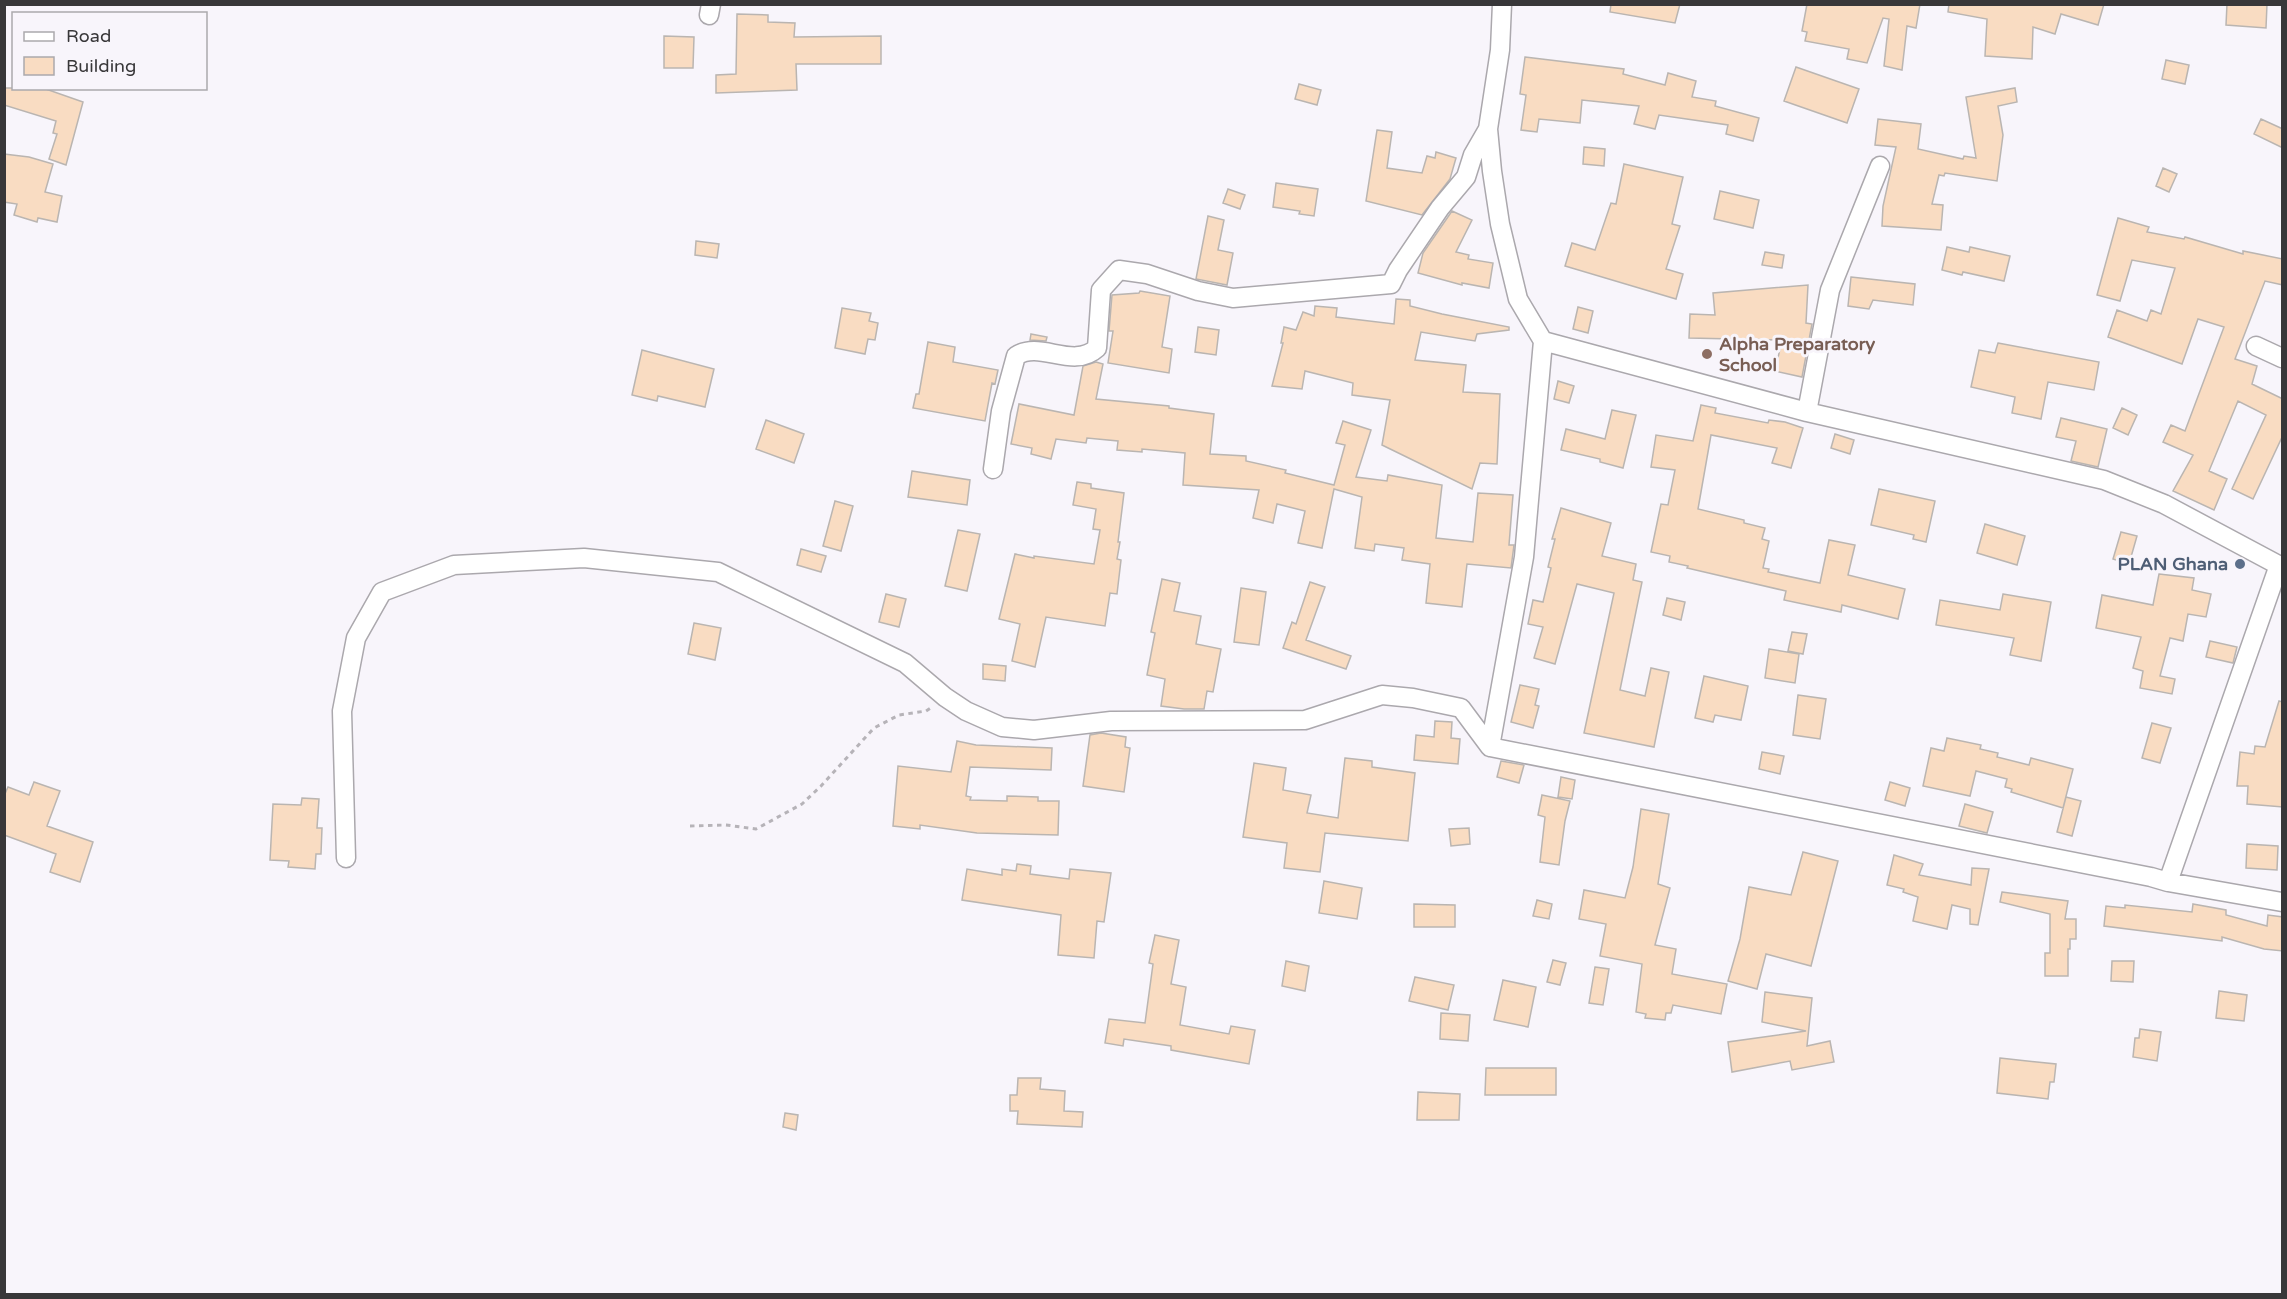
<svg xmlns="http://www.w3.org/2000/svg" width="2287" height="1299" font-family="'Varela Round',sans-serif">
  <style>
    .building { fill: #f9dcc2; stroke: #bab5b1; stroke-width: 1.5 }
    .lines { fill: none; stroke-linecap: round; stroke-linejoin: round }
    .street-casing { stroke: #aba8ad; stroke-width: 21 }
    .path { stroke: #b6b3b8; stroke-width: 3; stroke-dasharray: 4.5 4.5; stroke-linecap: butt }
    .street { stroke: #fff; stroke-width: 18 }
    .education-dot { fill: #8d6e63; stroke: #f8f5fb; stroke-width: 2 }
    .service-dot { fill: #5c6f8a; stroke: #f8f5fb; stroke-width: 2 }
    .labels { text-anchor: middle; stroke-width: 6; stroke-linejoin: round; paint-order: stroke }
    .education-label { font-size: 18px; font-weight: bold; fill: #785e54; stroke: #f8f5fb; text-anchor: start }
    .service-label { font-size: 18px; font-weight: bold; fill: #4e5e75; stroke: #f8f5fb; text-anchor: end }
  </style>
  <rect width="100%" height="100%" fill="#f8f5fb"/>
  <path class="building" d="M 1611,4 L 1680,4 L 1675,23 L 1610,12 Z
    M 1807,4 L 1920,4 L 1916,28 L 1907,26 L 1902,70 L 1884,66 L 1889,19 L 1883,18 L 1867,63 L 1847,59 L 1849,49 L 1805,41 L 1807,32 L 1802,31 Z
    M 1949,4 L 2104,4 L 2098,25 L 2061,14 L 2055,34 L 2033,27 L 2032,59 L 1985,56 L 1987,19 L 1948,12 Z
    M 2227,4 L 2267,4 L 2266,28 L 2226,25 Z
    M 737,14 L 768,15 L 768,22 L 795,23 L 794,37 L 881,36 L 881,64 L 796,64 L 797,90 L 716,93 L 716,75 L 736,74 Z
    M 664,36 L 694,37 L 693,68 L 664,68 Z
    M 1525,57 L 1624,69 L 1623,74 L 1665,85 L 1668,73 L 1696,81 L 1692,97 L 1716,101 L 1715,106 L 1759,118 L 1753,141 L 1726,134 L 1728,125 L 1659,115 L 1655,129 L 1634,124 L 1639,106 L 1582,100 L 1580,123 L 1539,119 L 1537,132 L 1521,130 L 1526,95 L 1520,94 Z
    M 2166,60 L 2189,65 L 2185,84 L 2162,79 Z
    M 1796,67 L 1859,89 L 1847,123 L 1784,101 Z
    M 1299,84 L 1321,90 L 1317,105 L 1295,99 Z
    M 4,88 L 43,88 L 83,102 L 66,165 L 49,159 L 57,134 L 53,133 L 56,121 L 4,105 Z
    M 2015,88 L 2017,102 L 1998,106 L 2003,135 L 1997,181 L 1945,173 L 1944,176 L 1939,175 L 1932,204 L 1943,205 L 1941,230 L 1882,226 L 1883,206 L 1896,147 L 1875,145 L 1878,119 L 1921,124 L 1918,149 L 1963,159 L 1964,156 L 1976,158 L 1966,97 Z
    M 2261,119 L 2283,129 L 2283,148 L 2254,134 Z
    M 1377,130 L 1392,132 L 1387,168 L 1422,173 L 1427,156 L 1435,158 L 1436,152 L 1456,158 L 1450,179 L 1422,215 L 1366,201 Z
    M 1584,147 L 1605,149 L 1604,166 L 1583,164 Z
    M 4,154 L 29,157 L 53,164 L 45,192 L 62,196 L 57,222 L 38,218 L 37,222 L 14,215 L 17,204 L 4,202 Z
    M 1624,164 L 1683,177 L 1672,224 L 1680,226 L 1666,269 L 1683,274 L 1676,299 L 1565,266 L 1572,243 L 1595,250 L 1611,203 L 1616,204 Z
    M 2163,168 L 2177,174 L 2169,192 L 2156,186 Z
    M 1276,183 L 1318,189 L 1314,216 L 1299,214 L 1300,211 L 1273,207 Z
    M 1228,189 L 1245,195 L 1240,209 L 1223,203 Z
    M 1720,191 L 1759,200 L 1753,228 L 1714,219 Z
    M 1452,211 L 1472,220 L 1456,252 L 1469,255 L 1468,259 L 1493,263 L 1489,288 L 1462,283 L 1462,285 L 1418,273 L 1423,253 Z
    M 1208,216 L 1224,220 L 1218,250 L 1233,253 L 1227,285 L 1196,279 Z
    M 2118,218 L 2149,227 L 2147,232 L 2184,239 L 2185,237 L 2243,254 L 2243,251 L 2283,259 L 2283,285 L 2265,281 L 2235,359 L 2257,366 L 2252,384 L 2283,399 L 2283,435 L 2253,499 L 2232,489 L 2266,415 L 2238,401 L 2209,471 L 2227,479 L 2214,510 L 2173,491 L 2193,455 L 2163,442 L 2171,425 L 2185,431 L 2224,327 L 2198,319 L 2182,364 L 2108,337 L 2117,310 L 2147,321 L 2151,310 L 2161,314 L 2175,268 L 2132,260 L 2120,301 L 2097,295 Z
    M 696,241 L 719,244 L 717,258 L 695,255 Z
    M 1947,247 L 1969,252 L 1970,247 L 2010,256 L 2004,281 L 1963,272 L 1962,275 L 1942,270 Z
    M 1765,252 L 1784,255 L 1782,268 L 1762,265 Z
    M 1851,277 L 1915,284 L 1913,305 L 1873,300 L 1869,309 L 1848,306 Z
    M 1808,285 L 1806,323 L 1812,324 L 1802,377 L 1775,371 L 1782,340 L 1689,338 L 1690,314 L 1715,315 L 1713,293 Z
    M 1140,291 L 1170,296 L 1162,347 L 1172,349 L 1169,373 L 1108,363 L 1113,331 L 1109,331 L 1112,295 L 1139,293 Z
    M 1396,299 L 1410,300 L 1410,306 L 1442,314 L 1509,327 L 1509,330 L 1477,334 L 1475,341 L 1421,332 L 1415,360 L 1466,365 L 1463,392 L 1500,394 L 1497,464 L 1480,463 L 1472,489 L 1382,445 L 1390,400 L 1352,395 L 1353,383 L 1305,371 L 1302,389 L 1272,386 L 1283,343 L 1281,343 L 1284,327 L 1296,330 L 1303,312 L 1314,316 L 1315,306 L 1337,308 L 1336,317 L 1394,324 Z
    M 1578,307 L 1593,311 L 1588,333 L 1573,329 Z
    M 842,308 L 871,313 L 869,321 L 878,323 L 875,340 L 868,339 L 865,354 L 835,348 Z
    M 1198,327 L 1219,330 L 1216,355 L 1195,352 Z
    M 1031,334 L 1047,337 L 1046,341 L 1030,340 Z
    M 928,342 L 955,347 L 953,362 L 998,370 L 995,384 L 992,383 L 985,421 L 913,408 L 916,394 L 919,394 Z
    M 1998,343 L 2099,362 L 2094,390 L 2048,382 L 2041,419 L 2012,413 L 2015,397 L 1971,387 L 1979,350 L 1995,353 Z
    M 642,350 L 714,369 L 705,407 L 658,396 L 657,401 L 632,395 Z
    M 1096,362 L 1103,364 L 1096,399 L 1169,406 L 1169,408 L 1214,414 L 1210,454 L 1246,456 L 1246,461 L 1286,470 L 1285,473 L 1334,485 L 1345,445 L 1336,443 L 1343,421 L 1371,430 L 1356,477 L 1387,481 L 1388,475 L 1442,485 L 1436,538 L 1473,542 L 1478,493 L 1513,495 L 1509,545 L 1514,545 L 1511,568 L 1467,564 L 1462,607 L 1426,603 L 1430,564 L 1402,560 L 1404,548 L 1375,544 L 1374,551 L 1355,548 L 1362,497 L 1334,489 L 1322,548 L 1298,543 L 1305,511 L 1277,504 L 1273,523 L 1253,518 L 1259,490 L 1183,485 L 1185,453 L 1142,449 L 1142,452 L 1117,450 L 1118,441 L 1087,438 L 1086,443 L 1056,439 L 1051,459 L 1031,454 L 1032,448 L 1011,444 L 1019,404 L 1074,415 L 1083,366 Z
    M 1558,381 L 1574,386 L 1569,403 L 1554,399 Z
    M 1701,405 L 1716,408 L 1715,413 L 1768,423 L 1769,420 L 1785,422 L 1803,428 L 1791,468 L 1772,463 L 1777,448 L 1711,435 L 1698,509 L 1744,520 L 1744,523 L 1765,528 L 1762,539 L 1769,541 L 1763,568 L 1769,569 L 1768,572 L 1820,583 L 1829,540 L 1855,545 L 1848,575 L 1905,589 L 1898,619 L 1842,605 L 1841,612 L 1784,600 L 1786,591 L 1687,568 L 1688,566 L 1669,562 L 1670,556 L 1651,552 L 1661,504 L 1668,505 L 1675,470 L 1651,467 L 1656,435 L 1693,441 Z
    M 2122,408 L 2137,415 L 2128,435 L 2113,428 Z
    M 1612,410 L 1636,415 L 1623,468 L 1600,462 L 1600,459 L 1561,450 L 1566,429 L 1605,439 Z
    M 2061,418 L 2107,429 L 2098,467 L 2071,461 L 2076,441 L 2056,437 Z
    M 766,420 L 804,434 L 794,463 L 756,449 Z
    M 1835,434 L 1854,440 L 1850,454 L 1831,448 Z
    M 912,471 L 970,480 L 967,505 L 908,497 Z
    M 1077,482 L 1091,484 L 1091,488 L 1124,493 L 1118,542 L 1120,542 L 1117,559 L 1121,560 L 1117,594 L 1110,593 L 1105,626 L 1046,617 L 1035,667 L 1012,661 L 1020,624 L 999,619 L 1015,554 L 1034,558 L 1034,556 L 1094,564 L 1100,530 L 1093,529 L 1096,509 L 1073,505 Z
    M 1879,489 L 1935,501 L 1926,542 L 1913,539 L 1914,535 L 1871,525 Z
    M 835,501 L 853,506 L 841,551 L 823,546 Z
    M 1561,508 L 1611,523 L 1602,556 L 1636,564 L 1633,580 L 1642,582 L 1620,690 L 1645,696 L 1651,668 L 1669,672 L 1654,747 L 1584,733 L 1614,593 L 1577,584 L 1555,664 L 1534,658 L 1543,627 L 1528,624 L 1533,600 L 1543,602 L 1551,568 L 1548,567 L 1555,539 L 1552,539 Z
    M 1985,524 L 2025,536 L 2017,565 L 1977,553 Z
    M 958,530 L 980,534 L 967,591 L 945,586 Z
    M 2121,532 L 2137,536 L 2129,564 L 2113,559 Z
    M 801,549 L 826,556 L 821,572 L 797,565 Z
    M 2159,574 L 2194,578 L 2192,590 L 2211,594 L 2206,617 L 2188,614 L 2183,641 L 2170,638 L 2160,676 L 2175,679 L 2172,694 L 2140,688 L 2143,671 L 2133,668 L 2141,637 L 2096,628 L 2102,595 L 2153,605 Z
    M 1162,579 L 1180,583 L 1174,611 L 1201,616 L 1196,644 L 1221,649 L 1213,692 L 1207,691 L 1204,709 L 1184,709 L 1161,706 L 1165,679 L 1147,675 L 1155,633 L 1151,632 Z
    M 1310,582 L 1325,587 L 1306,640 L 1351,656 L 1346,669 L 1283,648 L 1292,622 L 1296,624 Z
    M 1241,588 L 1266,592 L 1259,645 L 1234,642 Z
    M 886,594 L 906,599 L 899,627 L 879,622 Z
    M 2003,594 L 2051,602 L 2041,661 L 2010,655 L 2014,638 L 1936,625 L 1940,600 L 2000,610 Z
    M 1667,598 L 1685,602 L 1681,620 L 1663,615 Z
    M 694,623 L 721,628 L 715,660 L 688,654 Z
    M 1792,632 L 1807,634 L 1803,654 L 1788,651 Z
    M 2210,641 L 2237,647 L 2233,663 L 2206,657 Z
    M 1769,649 L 1799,654 L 1795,683 L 1765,678 Z
    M 983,664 L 1006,666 L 1005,681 L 983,679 Z
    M 1704,676 L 1748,686 L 1741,720 L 1715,715 L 1713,722 L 1695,718 Z
    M 1520,685 L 1539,689 L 1535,705 L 1539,706 L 1533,728 L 1511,722 Z
    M 1798,695 L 1826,699 L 1820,739 L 1793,735 Z
    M 2279,701 L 2283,702 L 2283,807 L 2247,804 L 2248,786 L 2237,786 L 2240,752 L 2254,754 L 2255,746 L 2265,747 Z
    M 1435,721 L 1452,722 L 1451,738 L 1460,739 L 1458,764 L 1414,760 L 1416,735 L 1434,737 Z
    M 2152,723 L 2171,728 L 2160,763 L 2142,758 Z
    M 1101,733 L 1126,737 L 1125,747 L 1130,748 L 1124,792 L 1083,786 L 1090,735 Z
    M 1947,738 L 1981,745 L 1980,749 L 1998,753 L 1997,757 L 2029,765 L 2031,758 L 2073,769 L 2063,808 L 2011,792 L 2012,789 L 2005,787 L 2007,779 L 1976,771 L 1970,796 L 1923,786 L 1931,748 L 1944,751 Z
    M 957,741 L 976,745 L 1052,748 L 1051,770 L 970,767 L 966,796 L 971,797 L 970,800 L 1007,801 L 1007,796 L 1038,797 L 1038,801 L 1059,801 L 1058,835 L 977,833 L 920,825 L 920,829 L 893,826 L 898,766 L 951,772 Z
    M 1762,752 L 1784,756 L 1780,774 L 1759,769 Z
    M 1345,758 L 1372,761 L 1372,767 L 1415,773 L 1408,841 L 1325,833 L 1320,872 L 1284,868 L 1287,843 L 1243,837 L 1254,763 L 1286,768 L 1283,790 L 1311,795 L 1307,813 L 1338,818 Z
    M 1501,761 L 1524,765 L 1519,783 L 1497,777 Z
    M 1561,777 L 1575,780 L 1572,799 L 1558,797 Z
    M 34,782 L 60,791 L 47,826 L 93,842 L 80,882 L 50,872 L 56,854 L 4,835 L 4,796 L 8,787 L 29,795 Z
    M 1890,782 L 1910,788 L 1905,806 L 1885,800 Z
    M 1542,795 L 1570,801 L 1565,821 L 1559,865 L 1540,862 L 1545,817 L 1538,815 Z
    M 2066,797 L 2081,801 L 2072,836 L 2057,832 Z
    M 302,798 L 319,799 L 317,828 L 322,828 L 321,854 L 316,854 L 315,869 L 288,867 L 289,861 L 270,860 L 273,804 L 301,805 Z
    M 1965,804 L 1993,812 L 1987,833 L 1959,826 Z
    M 1641,809 L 1669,814 L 1658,884 L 1670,888 L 1655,945 L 1676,949 L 1672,974 L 1727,984 L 1721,1014 L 1673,1005 L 1671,1013 L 1666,1013 L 1665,1020 L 1645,1018 L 1646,1014 L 1636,1012 L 1642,964 L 1600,956 L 1606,924 L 1579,919 L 1584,890 L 1625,898 L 1633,867 Z
    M 1469,828 L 1470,844 L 1451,846 L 1449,829 Z
    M 2247,844 L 2278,846 L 2277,870 L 2246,868 Z
    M 1803,852 L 1838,861 L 1811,966 L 1766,954 L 1757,989 L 1728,981 L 1740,939 L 1749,887 L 1791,895 Z
    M 1894,855 L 1923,864 L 1919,875 L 1971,885 L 1972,868 L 1989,869 L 1978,925 L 1970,924 L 1970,909 L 1952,905 L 1947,929 L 1913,921 L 1918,897 L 1903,892 L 1904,889 L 1887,885 Z
    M 1017,864 L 1031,866 L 1030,874 L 1069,879 L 1070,869 L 1111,873 L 1104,922 L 1097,921 L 1094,958 L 1058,955 L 1061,915 L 962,900 L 967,869 L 1002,875 L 1002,869 L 1016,871 Z
    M 1324,881 L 1362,888 L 1357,919 L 1319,913 Z
    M 2002,892 L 2068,901 L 2065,919 L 2076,919 L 2076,939 L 2070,939 L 2070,949 L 2068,949 L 2068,976 L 2045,976 L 2045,953 L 2050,953 L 2050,914 L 2000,902 Z
    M 1537,900 L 1552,904 L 1549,919 L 1533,916 Z
    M 1414,904 L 1455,905 L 1455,927 L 1414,927 Z
    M 2193,904 L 2226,910 L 2226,915 L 2267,926 L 2268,915 L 2283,917 L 2283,951 L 2264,949 L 2222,937 L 2222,941 L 2104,926 L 2106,906 L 2125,908 L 2125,905 L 2192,912 Z
    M 1155,935 L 1179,940 L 1171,984 L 1186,987 L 1180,1025 L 1229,1034 L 1231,1026 L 1255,1030 L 1249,1064 L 1171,1050 L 1171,1046 L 1124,1039 L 1123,1046 L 1105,1043 L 1109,1019 L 1145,1023 L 1153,964 L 1149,963 Z
    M 1553,960 L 1566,963 L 1560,985 L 1547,982 Z
    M 1286,961 L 1309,966 L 1305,991 L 1282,986 Z
    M 2112,961 L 2134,961 L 2133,982 L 2111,981 Z
    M 1595,967 L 1609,969 L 1603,1005 L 1589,1003 Z
    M 1415,977 L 1454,985 L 1448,1010 L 1409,1001 Z
    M 1503,980 L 1536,987 L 1528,1027 L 1494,1020 Z
    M 2219,991 L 2247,995 L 2244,1021 L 2216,1018 Z
    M 1765,992 L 1812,998 L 1807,1046 L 1830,1041 L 1834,1062 L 1792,1070 L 1790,1061 L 1732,1072 L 1728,1042 L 1806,1031 L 1762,1022 Z
    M 1441,1013 L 1470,1015 L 1468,1041 L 1440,1039 Z
    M 2140,1029 L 2161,1032 L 2157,1061 L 2133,1057 L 2135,1038 L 2139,1038 Z
    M 2000,1058 L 2056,1064 L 2054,1082 L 2050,1082 L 2048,1099 L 1997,1093 Z
    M 1486,1068 L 1556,1068 L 1556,1095 L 1485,1095 Z
    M 1018,1078 L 1041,1078 L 1040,1089 L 1065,1091 L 1064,1111 L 1083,1112 L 1082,1127 L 1017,1124 L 1018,1111 L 1010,1111 L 1010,1095 L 1017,1095 Z
    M 1418,1092 L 1460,1094 L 1459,1120 L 1417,1120 Z
    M 785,1113 L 798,1115 L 796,1130 L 783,1127 Z"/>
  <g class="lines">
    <defs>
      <path id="street" d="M 1502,4 L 1500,50 L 1488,129 L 1492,171 L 1500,224 L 1518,299 L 1543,341 L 1524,557 L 1490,747 L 2151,877 L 2168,882 L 2279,565
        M 709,15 L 711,4
        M 1543,341 L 1807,412 L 2104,480 L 2164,504 L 2282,567
        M 2256,346 L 2282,358
        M 1807,412 L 1830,290 L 1880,166
        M 993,469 L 1001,411 L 1016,356 C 1040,340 1073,370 1097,348 L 1101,290 L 1119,270 L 1147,274 L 1198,291 L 1233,298 L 1391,284 L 1398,270 L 1440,208 L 1466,177 L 1473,155 L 1488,129
        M 346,858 L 342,711 L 356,638 L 382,592 L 454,565 L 584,558 L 718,572 L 905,663 L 945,697 L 966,711 L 1002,727 L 1034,730 L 1111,721 L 1305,720 L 1382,695 L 1413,698 L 1461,708 L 1490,747
        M 2168,882 L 2282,902"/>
    </defs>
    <use href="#street" class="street-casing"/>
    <path class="path" d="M 690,826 L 726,825 L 756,829 L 802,804 L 821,786 L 874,728 L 899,715 L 926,711 L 932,707"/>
    <use href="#street" class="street"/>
  </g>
  <circle class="education-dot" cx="1707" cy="354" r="6"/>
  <circle class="service-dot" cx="2240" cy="564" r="6"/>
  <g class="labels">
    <g class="education-label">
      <text x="1719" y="350">Alpha Preparatory<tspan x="1719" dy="21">School</tspan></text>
    </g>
    <g class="service-label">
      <text x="2228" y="570">PLAN Ghana</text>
    </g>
  </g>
  <rect width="2287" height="1299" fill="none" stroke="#383739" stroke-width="12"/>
  <rect x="12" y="12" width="195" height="78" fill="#f8f5fb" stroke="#aba9ad" stroke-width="1.5"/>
  <rect x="24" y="32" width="30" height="9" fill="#ffffff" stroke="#aba9ad" stroke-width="1.5"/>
  <text x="66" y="42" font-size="18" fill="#383739">Road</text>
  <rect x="24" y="57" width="30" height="18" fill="#f9dcc2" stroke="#aba9ad" stroke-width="1.5"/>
  <text x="66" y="72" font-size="18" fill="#383739">Building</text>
</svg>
